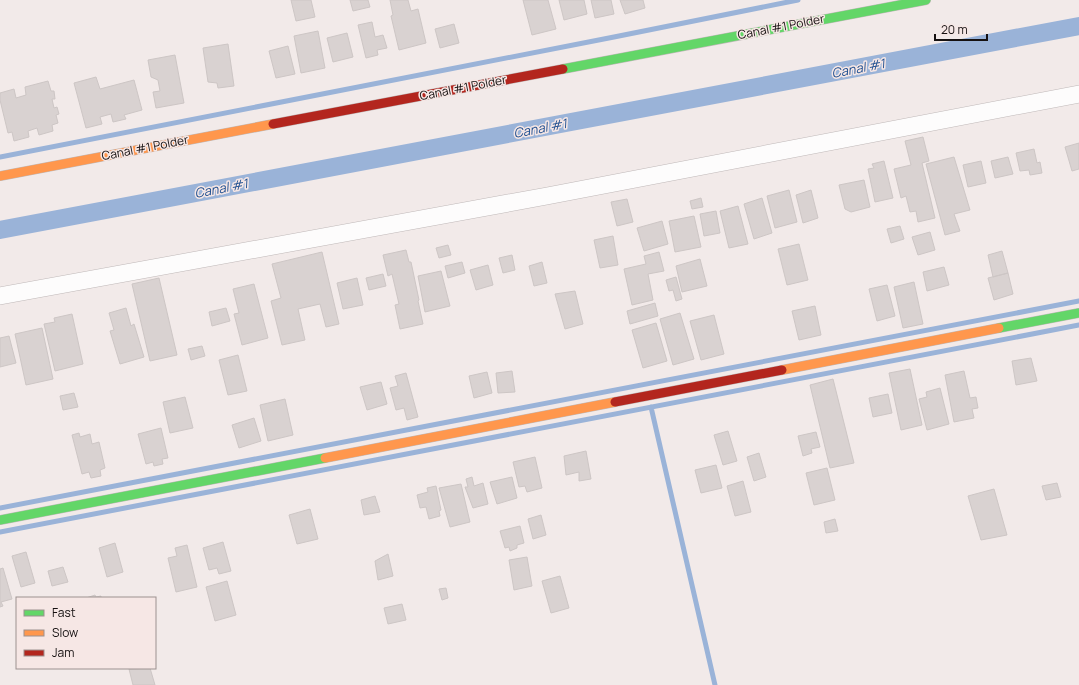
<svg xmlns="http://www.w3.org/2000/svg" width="1079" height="685" font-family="Manrope,sans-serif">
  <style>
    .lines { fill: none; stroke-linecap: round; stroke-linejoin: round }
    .stream { stroke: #9ab3d8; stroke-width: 5 }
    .canal { stroke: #9ab3d8; stroke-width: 18 }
    .building { fill: #d9d2d1; stroke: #cdc6c5 }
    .street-casing { stroke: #bfb8b8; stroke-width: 18 }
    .fast-casing { stroke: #bfb8b8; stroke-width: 10 }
    .slow-casing { stroke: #bfb8b8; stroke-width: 10 }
    .jam-casing { stroke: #bfb8b8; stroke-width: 10 }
    .street { stroke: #fdfcfc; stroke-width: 17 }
    .fast { stroke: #63d668; stroke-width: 9 }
    .slow { stroke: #ff974d; stroke-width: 9 }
    .jam { stroke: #b3261e; stroke-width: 9 }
    .labels { text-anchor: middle; stroke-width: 3; stroke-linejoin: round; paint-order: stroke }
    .street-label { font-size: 12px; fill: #161111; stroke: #f6e7e5 }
    .water-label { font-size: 13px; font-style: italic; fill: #1e4e90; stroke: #f6e7e5 }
  </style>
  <rect width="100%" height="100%" fill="#f2eae9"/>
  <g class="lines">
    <path class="stream" d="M 0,157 L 614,37 L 798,0
      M 651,407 L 715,685
      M 0,508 L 1079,301
      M 0,532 L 1079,325"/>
    <path class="canal" d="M 0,230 L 1079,26"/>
  </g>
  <path class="building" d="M 291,0 L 311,0 L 315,17 L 296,21 Z
    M 350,0 L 368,0 L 370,7 L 353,11 Z
    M 390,0 L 408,0 L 411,11 L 418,9 L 426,43 L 399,50 L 391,16 L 393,15 Z
    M 523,0 L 548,0 L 556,29 L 532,35 Z
    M 559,0 L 584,0 L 587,14 L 564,20 Z
    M 591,0 L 611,0 L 614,14 L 595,18 Z
    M 620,0 L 643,0 L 645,8 L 625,14 Z
    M 372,22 L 375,37 L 383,35 L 387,48 L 377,50 L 378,55 L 366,58 L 358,25 Z
    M 454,24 L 459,43 L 440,48 L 435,29 Z
    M 318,31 L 325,68 L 301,73 L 294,36 Z
    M 347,33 L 353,57 L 333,62 L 327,38 Z
    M 228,44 L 234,86 L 218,88 L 217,83 L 208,82 L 203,48 Z
    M 288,46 L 295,74 L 276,78 L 269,51 Z
    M 175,55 L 184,103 L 156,108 L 153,92 L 160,91 L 158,80 L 151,77 L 148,60 Z
    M 96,77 L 100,89 L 134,80 L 142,110 L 124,115 L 126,119 L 113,122 L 111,114 L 100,117 L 102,124 L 86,128 L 74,83 Z
    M 48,81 L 51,91 L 54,91 L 55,99 L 52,99 L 54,108 L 57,107 L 59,114 L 56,115 L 58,123 L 52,125 L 53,131 L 39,135 L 37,128 L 28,131 L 29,137 L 14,141 L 12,132 L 8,133 L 0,100 L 0,93 L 14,89 L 16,98 L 26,95 L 25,87 Z
    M 923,137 L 929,161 L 922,163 L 935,218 L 918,222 L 916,211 L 910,212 L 906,196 L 901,198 L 894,169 L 911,165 L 905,141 Z
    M 1079,143 L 1079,169 L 1072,171 L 1065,147 Z
    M 1034,149 L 1037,163 L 1040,162 L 1042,173 L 1030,175 L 1029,170 L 1020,171 L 1016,153 Z
    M 954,157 L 970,210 L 954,214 L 960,231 L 945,235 L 926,164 Z
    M 1008,157 L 1013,174 L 995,178 L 991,161 Z
    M 884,161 L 893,198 L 875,202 L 868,169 L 874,168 L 872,164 Z
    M 981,161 L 986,183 L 968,187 L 963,165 Z
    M 864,180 L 870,207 L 851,212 L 845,209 L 839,185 Z
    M 789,190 L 797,222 L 775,228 L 767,196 Z
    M 811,190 L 818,218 L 803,223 L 796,195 Z
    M 701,198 L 703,207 L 692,209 L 690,201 Z
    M 762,198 L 772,233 L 754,239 L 744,204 Z
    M 627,199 L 633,222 L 617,226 L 611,202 Z
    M 738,206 L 748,244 L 729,248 L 720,211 Z
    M 716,211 L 720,233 L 704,236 L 700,214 Z
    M 694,216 L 701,247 L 675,252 L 669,221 Z
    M 662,221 L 668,244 L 644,251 L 637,228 Z
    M 900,226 L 904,239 L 891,243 L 887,229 Z
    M 930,232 L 935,250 L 918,255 L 912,237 Z
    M 613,236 L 618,265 L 600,268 L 594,240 Z
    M 799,244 L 808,280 L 787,285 L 778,249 Z
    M 448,245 L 451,255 L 439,258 L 436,248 Z
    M 406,250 L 409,262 L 411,262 L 419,300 L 418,301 L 423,324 L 400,329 L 395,305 L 399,304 L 392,274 L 388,276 L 383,255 Z
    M 1002,251 L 1008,273 L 993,277 L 988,255 Z
    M 322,252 L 339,324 L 326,327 L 320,304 L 298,309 L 305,340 L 282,345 L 271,301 L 281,298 L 272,264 Z
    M 659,252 L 664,271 L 648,274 L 653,300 L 632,305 L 624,269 L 646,264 L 644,256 Z
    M 512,255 L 515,270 L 503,273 L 499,258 Z
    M 700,259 L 707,286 L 682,292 L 676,266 Z
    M 462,262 L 465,273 L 448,278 L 445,266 Z
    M 542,262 L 547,283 L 534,286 L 529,266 Z
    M 488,265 L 493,285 L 476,290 L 470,270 Z
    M 944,267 L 949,285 L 927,291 L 923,272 Z
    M 441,271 L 450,306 L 425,312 L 418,276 Z
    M 1008,273 L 1013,294 L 994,300 L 988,278 Z
    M 383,274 L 386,286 L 369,290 L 366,278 Z
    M 676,277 L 682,299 L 676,301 L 673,290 L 669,291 L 666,280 Z
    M 159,278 L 177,355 L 150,361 L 132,284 Z
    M 357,278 L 363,305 L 343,309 L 337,283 Z
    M 914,282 L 923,324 L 903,328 L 894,287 Z
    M 254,284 L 268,338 L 242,345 L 234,314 L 239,313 L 233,289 Z
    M 887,285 L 895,316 L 877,321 L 869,289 Z
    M 575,291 L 583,324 L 565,329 L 555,294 Z
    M 655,303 L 658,316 L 630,324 L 627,311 Z
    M 815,306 L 821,335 L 799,340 L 792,311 Z
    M 126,308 L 131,326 L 134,324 L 144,357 L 120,364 L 110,331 L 114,330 L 109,313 Z
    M 226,308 L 230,321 L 212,326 L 209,312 Z
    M 680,313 L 694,359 L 673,365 L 660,319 Z
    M 72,314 L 83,364 L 55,371 L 44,324 L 55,322 L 54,318 Z
    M 714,315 L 724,354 L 701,360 L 690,321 Z
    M 656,323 L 667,361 L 643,368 L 632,330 Z
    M 42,328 L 53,379 L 26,385 L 15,334 Z
    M 9,336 L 16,363 L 0,367 L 0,338 Z
    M 202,346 L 205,356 L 191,360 L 188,349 Z
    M 238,355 L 247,391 L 228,395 L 219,360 Z
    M 1031,358 L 1037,381 L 1016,385 L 1012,361 Z
    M 910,369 L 922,425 L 901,430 L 889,373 Z
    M 512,371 L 515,392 L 498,393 L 496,373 Z
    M 964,371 L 970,398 L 976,397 L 978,408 L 972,409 L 974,418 L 954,422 L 945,375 Z
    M 487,372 L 492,393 L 474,398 L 469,376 Z
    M 406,373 L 418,417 L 407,420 L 404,408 L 396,410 L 390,388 L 398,386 L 395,376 Z
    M 833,379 L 854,463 L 830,468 L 810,385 Z
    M 381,382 L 387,404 L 367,410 L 360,387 Z
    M 940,388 L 949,424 L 927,430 L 919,399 L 927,397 L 926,392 Z
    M 74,393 L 78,407 L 63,410 L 60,396 Z
    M 888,394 L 892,413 L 873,417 L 869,398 Z
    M 185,397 L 193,428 L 170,433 L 163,402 Z
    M 285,399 L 293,435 L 268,441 L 260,405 Z
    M 254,418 L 261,441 L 239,448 L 232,425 Z
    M 161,428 L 168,458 L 162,459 L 163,464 L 154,466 L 153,462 L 146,464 L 138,434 Z
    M 728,431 L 737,461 L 723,465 L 714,435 Z
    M 816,432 L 820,447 L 811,449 L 812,453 L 803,456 L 798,436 Z
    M 79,433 L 80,437 L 90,434 L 92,444 L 99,442 L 105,468 L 100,470 L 101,476 L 91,478 L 89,472 L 82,474 L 72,435 Z
    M 586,451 L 591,479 L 579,481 L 579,472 L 566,475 L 564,456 Z
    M 759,453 L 766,477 L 754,481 L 747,457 Z
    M 535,457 L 542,488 L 527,492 L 525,486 L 519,487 L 513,462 Z
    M 716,465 L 722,488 L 701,493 L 695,470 Z
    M 827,468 L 835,500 L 814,505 L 806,473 Z
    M 472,477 L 474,486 L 483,483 L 488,504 L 473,508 L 465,487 L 468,487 L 466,479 Z
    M 512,477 L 517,498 L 497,504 L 490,482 Z
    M 743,481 L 751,512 L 735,516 L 727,486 Z
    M 1057,483 L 1061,497 L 1046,500 L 1042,486 Z
    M 461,484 L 470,522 L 450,527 L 439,488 Z
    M 436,486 L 441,510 L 439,511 L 440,516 L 429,519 L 426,507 L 420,508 L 417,495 L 428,492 L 427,488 Z
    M 994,489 L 1007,535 L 981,540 L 968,496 Z
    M 375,496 L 380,512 L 364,515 L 361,500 Z
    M 310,509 L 318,539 L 297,544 L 289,515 Z
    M 541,515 L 546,535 L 533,539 L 528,519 Z
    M 835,519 L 838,531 L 826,533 L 824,522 Z
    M 520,526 L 524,543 L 517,545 L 517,548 L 510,551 L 509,547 L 505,548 L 500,531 Z
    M 223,542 L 231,571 L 219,574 L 217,568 L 209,570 L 203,548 Z
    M 115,543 L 123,572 L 107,577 L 99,548 Z
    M 187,545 L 197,587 L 176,592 L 168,558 L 177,556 L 175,548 Z
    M 26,552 L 35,583 L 21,587 L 12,556 Z
    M 388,554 L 393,576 L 378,580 L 375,561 Z
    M 527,557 L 532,586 L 514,590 L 509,560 Z
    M 63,567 L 68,582 L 52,586 L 48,571 Z
    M 3,568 L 12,599 L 1,602 L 3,606 L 0,607 L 0,569 Z
    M 560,576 L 569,608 L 551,613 L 542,581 Z
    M 227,581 L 236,615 L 215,621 L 206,587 Z
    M 446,588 L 448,598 L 442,600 L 439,589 Z
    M 95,595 L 96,597 L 101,596 L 101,598 L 86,598 Z
    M 402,604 L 406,620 L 388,624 L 384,608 Z
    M 150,668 L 155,685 L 133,685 L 129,669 Z"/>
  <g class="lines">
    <defs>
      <path id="street" d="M 0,296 L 547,196 L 1079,94"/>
      <path id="fast" d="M 563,69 L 926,0
        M 999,328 L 1079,313
        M 0,520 L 325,458"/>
      <path id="slow" d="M 0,176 L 273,124
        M 782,370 L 999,328
        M 325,458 L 615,402"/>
      <path id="jam" d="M 273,124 L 563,69
        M 615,402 L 782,370"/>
    </defs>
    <use href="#street" class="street-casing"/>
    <use href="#fast" class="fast-casing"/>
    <use href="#slow" class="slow-casing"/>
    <use href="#jam" class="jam-casing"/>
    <use href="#street" class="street"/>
    <use href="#fast" class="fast"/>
    <use href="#slow" class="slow"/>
    <use href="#jam" class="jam"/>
  </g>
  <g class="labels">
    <g class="street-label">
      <text transform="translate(781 27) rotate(-11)" y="4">Canal #1 Polder</text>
      <text transform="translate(463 88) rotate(-11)" y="4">Canal #1 Polder</text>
      <text transform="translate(145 148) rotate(-11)" y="4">Canal #1 Polder</text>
    </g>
    <g class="water-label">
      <text transform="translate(858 68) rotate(-11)" y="5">Canal #1</text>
      <text transform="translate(540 128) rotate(-11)" y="5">Canal #1</text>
      <text transform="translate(221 188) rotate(-11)" y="5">Canal #1</text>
    </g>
  </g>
  <rect x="16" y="597" width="140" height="72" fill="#f6e7e5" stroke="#9c9190"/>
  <rect x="24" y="610" width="20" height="6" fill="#63d668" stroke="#9c9190"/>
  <text x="52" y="617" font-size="12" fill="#161111">Fast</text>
  <rect x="24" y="630" width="20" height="6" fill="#ff974d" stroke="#9c9190"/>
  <text x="52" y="637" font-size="12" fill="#161111">Slow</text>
  <rect x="24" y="650" width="20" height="6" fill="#b3261e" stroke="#9c9190"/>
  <text x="52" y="657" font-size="12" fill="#161111">Jam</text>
  <path d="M935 34v6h52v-6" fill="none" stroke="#161111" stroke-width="2"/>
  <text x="941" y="34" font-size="12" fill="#161111" stroke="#f6e7e5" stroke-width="3" paint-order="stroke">20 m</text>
</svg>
